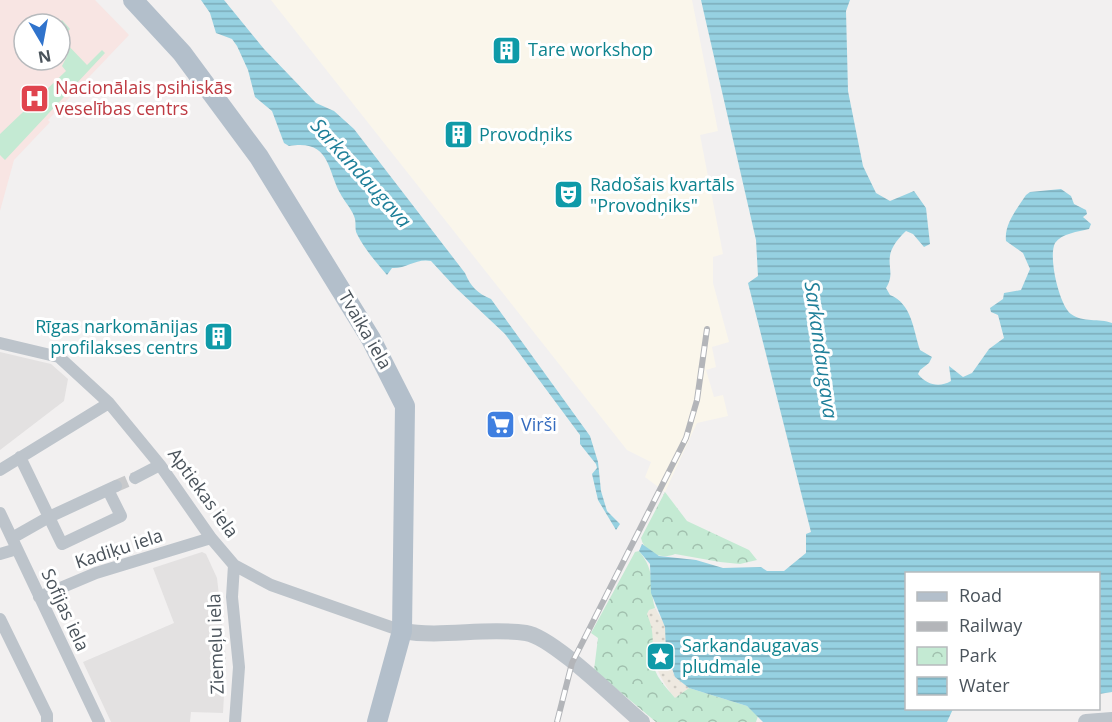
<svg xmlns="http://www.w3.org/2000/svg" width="1112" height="722" font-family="'Open Sans',sans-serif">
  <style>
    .commercial { fill: #faf6eb }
    .education { fill: #e3e1e1 }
    .medical { fill: #f8e5e3; fill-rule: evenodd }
    .grass { fill: #c4ead3 }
    .sand { fill: url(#sand-dots) }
    .park { fill: url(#park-crowns) }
    .water { fill: url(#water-rules) }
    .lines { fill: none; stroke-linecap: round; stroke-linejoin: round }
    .minor-tunnel { stroke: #c8c9cb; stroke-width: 12; stroke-dasharray: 12 6; stroke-linecap: butt }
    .minor { stroke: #bdc4cb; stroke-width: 12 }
    .tertiary { stroke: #bdc4cb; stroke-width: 16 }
    .primary { stroke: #b3bfcb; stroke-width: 20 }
    .rail-casing { stroke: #b3b5b9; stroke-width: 6 }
    .rail { stroke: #fff; stroke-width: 4; stroke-dasharray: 11; stroke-linecap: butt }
    .labels { text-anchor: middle; stroke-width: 6; stroke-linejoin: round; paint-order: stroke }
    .culture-label { font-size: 18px; fill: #0d838f; stroke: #fff; text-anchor: start }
    .health-label { font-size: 18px; fill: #be3a42; stroke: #fff; text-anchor: start }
    .street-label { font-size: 18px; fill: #4a535b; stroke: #fff }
    .shop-label { font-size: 18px; fill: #366cbe; stroke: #fff; text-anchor: start }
    .water-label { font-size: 20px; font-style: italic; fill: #1e7f99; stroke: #fff }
  </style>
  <defs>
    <pattern id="sand-dots" width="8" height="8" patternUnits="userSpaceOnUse" patternTransform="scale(1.5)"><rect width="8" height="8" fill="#eee9e0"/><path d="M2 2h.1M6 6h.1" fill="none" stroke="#cecac2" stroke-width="1.8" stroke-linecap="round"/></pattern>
    <pattern id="park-crowns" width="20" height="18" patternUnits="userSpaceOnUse" patternTransform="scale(1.5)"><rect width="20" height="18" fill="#c4ead3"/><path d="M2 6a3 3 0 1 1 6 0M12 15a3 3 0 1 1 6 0" fill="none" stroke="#a1c0ae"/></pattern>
    <pattern id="water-rules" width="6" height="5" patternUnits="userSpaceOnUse" patternTransform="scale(1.5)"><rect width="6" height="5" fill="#96d1e1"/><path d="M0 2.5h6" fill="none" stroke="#7cacb9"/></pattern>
  </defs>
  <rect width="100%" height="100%" fill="#f2f0f0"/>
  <path class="commercial" d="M 271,0 L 692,0 L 718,131 L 700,135 L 723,254 L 713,257 L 713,283 L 729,342 L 712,347 L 716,367 L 706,370 L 714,397 L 723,395 L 728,416 L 697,423 L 665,492 L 645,477 L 651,462 L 627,450 Z"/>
  <path class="education" d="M 0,352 L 51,364 L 68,379 L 64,401 L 0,450 Z
    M 202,552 L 206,554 L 217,578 L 226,658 L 223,713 L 191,712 L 190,722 L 111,722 L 83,662 L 174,623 L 153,568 Z"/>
  <path class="medical" d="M 0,0 L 95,0 L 129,35 L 48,120 L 50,122 L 14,160 L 0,211 ZM 24,24 L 60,24 L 60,60 L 24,60 Z"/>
  <path class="grass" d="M 62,20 L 70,29 L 61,38 L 87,65 L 102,50 L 105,53 L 5,160 L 0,155 L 0,134 L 66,71 L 62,66 L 67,56 L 60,48 L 58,24 Z"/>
  <path class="sand" d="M 655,608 L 666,627 L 666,651 L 675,677 L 689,688 L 675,698 C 649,666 655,652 647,614 L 649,610 Z"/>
  <path class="park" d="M 665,492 L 687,521 L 749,550 L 757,560 L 740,564 L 720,562 L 675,554 C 662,560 644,553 641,538 Z
    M 639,551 C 657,573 648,583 655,608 L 649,610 L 647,614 C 656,636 651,640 653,661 C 654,676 666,687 675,698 L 689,688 L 747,706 L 758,716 L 756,722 L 656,722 L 594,670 L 598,638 L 591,633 L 635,552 Z"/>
  <path class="water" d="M 201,0 L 224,0 L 264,49 L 316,103 L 334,111 L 354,129 L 465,273 C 471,287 477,293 491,299 L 590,436 L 598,462 L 601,491 L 607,511 L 620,524 L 616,530 L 598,500 L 592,474 L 597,468 L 596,464 L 580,444 L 580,435 L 505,334 L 456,288 L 431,261 C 416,258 406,269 392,268 L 387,275 C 376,262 365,250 357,234 C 354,228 357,223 354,216 C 351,208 344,201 340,193 C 327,169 330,139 289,146 L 284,143 L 272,111 L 255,97 L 248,70 L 237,46 L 232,39 L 216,33 L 210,13 Z
    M 701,0 L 850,0 L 846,11 L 848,91 L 863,166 L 876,193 L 890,201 L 914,191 L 926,208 L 930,244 L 924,247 L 913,234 L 906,231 C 876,259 899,268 886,288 L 890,295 C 912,304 913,329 920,350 L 932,357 L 929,363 L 920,370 L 918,374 C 927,385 939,388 951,381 L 949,366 L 963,377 L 972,373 L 989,349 L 1004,338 L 998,315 L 991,312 L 990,308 L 1003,299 L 1004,293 L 1021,290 L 1030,269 L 1023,253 L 1006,241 C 1004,224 1017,209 1026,195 L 1030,192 L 1061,189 L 1071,196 L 1074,204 L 1086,210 L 1087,214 L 1083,217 L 1091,224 L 1089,229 C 1078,232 1062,233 1055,243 C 1048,256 1059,305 1071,314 C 1083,323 1099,318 1112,323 L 1112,692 L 1099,694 L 1098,574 L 906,574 L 906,708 L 953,709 L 947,722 L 763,722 L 747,706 L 689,688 L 675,677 L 666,651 L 665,627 L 651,593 L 650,564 L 639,551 L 642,544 L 659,556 L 696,560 L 723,568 L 761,567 L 767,571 L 784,571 L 806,553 L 806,534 L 811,532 L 748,283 L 758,276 L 756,240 Z"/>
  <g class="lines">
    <path class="minor-tunnel" d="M 116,486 L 135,478"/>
    <path class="minor" d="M 0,343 L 59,357 L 109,403 L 160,465 L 211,538 L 234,565 L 271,585 L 402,631
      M 20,457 L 62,544 L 121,516 L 108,490
      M 0,470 L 109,403
      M 135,478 L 160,465
      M 0,513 L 99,722
      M 12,538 L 49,517 L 116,486
      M 0,554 L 17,549
      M 234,565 L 232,597 L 239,667 L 235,722
      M 39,597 L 96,573 L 211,538
      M 0,619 L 47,715 L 47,722"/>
    <path class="tertiary" d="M 402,631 C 443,638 485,627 526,633 C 553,637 618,702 642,722
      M 1086,722 L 1112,720"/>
    <path class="primary" d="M 133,0 L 182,53 L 259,157 L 371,339 L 405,406 L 402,631 L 377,722"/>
    <defs>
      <path id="rail" d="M 557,722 L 572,663 L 686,438 L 697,400 L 707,329"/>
    </defs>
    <use href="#rail" class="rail-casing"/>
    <use href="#rail" class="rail"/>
  </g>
  <defs>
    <symbol id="building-square" viewBox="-11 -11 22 22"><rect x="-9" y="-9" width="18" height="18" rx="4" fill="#0f9aa8" stroke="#fff"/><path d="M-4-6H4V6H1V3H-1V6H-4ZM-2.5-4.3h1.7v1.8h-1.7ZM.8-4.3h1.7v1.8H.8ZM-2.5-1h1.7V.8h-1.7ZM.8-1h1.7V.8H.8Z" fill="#fff"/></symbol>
    <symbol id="hospital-square" viewBox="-11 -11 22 22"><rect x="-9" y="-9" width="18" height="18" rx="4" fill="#e0444e" stroke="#fff"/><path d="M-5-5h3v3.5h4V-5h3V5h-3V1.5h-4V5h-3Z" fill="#fff"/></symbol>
    <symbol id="theatre-square" viewBox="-11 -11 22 22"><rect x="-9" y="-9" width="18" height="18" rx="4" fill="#0f9aa8" stroke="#fff"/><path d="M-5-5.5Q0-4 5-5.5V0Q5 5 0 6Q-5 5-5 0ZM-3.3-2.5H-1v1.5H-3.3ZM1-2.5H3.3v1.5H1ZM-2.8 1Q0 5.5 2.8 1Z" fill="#fff"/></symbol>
    <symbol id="supermarket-square" viewBox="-11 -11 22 22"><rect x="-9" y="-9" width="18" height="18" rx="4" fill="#3f7fe0" stroke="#fff"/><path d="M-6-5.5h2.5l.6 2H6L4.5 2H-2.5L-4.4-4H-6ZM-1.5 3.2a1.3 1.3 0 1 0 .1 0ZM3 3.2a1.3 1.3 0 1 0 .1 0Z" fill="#fff"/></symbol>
    <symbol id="sight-square" viewBox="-11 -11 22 22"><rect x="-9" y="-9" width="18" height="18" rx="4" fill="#0f9aa8" stroke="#fff"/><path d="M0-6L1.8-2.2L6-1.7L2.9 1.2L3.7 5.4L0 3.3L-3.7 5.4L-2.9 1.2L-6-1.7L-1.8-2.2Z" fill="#fff"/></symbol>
  </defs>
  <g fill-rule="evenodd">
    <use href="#building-square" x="490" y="34" width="33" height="33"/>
    <use href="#hospital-square" x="18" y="82" width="33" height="33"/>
    <use href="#building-square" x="442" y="118" width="33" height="33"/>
    <use href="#theatre-square" x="552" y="178" width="33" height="33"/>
    <use href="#building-square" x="202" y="320" width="33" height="33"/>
    <use href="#supermarket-square" x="484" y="408" width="33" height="33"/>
    <use href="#sight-square" x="644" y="640" width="33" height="33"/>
  </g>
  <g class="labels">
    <g class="culture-label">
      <text x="528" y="56">Tare workshop</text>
      <text x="479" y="141">Provodņiks</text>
      <text x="590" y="191">Radošais kvartāls<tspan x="590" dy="21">"Provodņiks"</tspan></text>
      <text x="198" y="333" text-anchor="end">Rīgas narkomānijas<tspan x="198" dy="21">profilakses centrs</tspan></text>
      <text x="682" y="652">Sarkandaugavas<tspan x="682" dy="21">pludmale</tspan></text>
    </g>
    <g class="health-label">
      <text x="55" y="94">Nacionālais psihiskās<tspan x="55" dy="21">veselības centrs</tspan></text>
    </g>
    <g class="street-label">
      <text transform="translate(365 330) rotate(60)" y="6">Tvaika iela</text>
      <text transform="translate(203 493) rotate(54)" y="6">Aptiekas iela</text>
      <text transform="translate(119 549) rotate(-18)" y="6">Kadiķu iela</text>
      <text transform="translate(65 610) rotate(65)" y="6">Sofijas iela</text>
      <text transform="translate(216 644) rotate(-92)" y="6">Ziemeļu iela</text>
    </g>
    <g class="shop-label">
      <text x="521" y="431">Virši</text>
    </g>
    <g class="water-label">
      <text transform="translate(361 173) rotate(48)" y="7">Sarkandaugava</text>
      <text transform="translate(821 350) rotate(82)" y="7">Sarkandaugava</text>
    </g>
  </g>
  <rect x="905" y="572" width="195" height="138" fill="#ffffff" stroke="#b7babd" stroke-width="1.5"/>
  <rect x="917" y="592" width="30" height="9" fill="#b3bfcb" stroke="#b7babd" stroke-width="1.5"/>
  <text x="959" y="602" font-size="18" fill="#4a535b">Road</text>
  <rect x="917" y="622" width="30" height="9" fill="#b3b5b9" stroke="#b7babd" stroke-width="1.5"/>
  <text x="959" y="632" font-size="18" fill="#4a535b">Railway</text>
  <rect x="917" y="647" width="30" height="18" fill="url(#park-crowns)" stroke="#b7babd" stroke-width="1.5"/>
  <text x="959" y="662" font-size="18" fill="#4a535b">Park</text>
  <rect x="917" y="677" width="30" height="18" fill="url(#water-rules)" stroke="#b7babd" stroke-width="1.5"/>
  <text x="959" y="692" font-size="18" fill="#4a535b">Water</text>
  <g transform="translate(42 42) rotate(170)"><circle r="28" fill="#ffffff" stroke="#b7babd" stroke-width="1.5"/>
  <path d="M0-4.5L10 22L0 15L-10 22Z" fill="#3073cc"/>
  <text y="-9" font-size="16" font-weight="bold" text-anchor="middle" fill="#4a535b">N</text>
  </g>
</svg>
